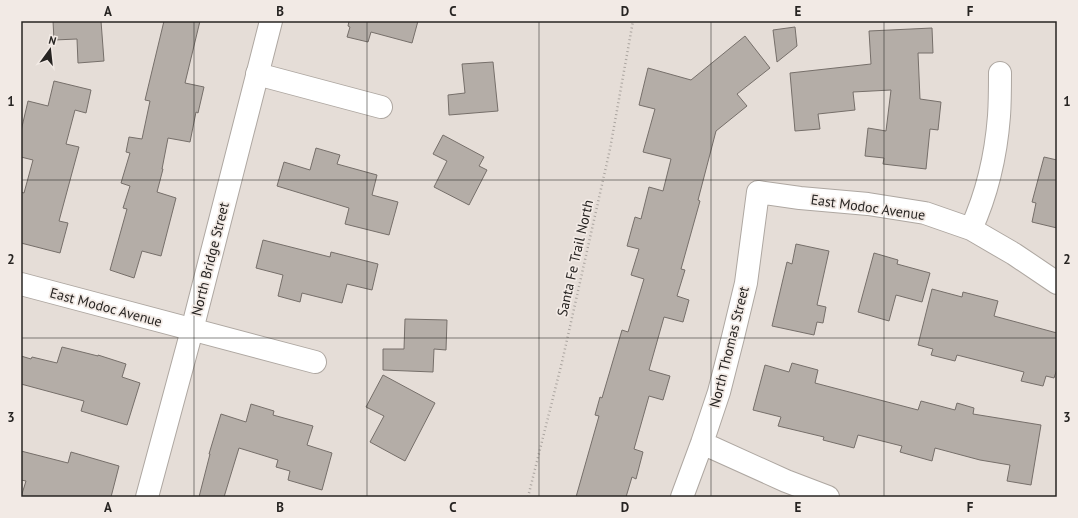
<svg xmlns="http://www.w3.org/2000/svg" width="1078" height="518" font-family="'PT Sans',sans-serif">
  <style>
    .building { fill: #b4ada7; stroke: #766f6a }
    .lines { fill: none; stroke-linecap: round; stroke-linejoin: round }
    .street-casing { stroke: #aea7a1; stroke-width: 24 }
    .secondary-casing { stroke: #aea7a1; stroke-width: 24 }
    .path { stroke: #aba5a0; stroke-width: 2.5; stroke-dasharray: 1 3; stroke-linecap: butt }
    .street { stroke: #fff; stroke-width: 22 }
    .secondary { stroke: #fff; stroke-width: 22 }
    .grid { fill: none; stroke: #272422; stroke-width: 1; stroke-opacity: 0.55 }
    .labels { text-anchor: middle; stroke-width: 3.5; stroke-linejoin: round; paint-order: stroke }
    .street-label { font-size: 14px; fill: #272422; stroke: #f2eae5 }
    .neatline { fill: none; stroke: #272422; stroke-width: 1.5 }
    .grid-label { font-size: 13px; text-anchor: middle; font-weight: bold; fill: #272422 }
  </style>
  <rect width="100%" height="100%" fill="#e5ddd7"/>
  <path class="building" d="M 53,21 L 101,21 L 104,61 L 78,63 L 77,39 L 54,40 Z
    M 164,21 L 200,21 L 185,83 L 204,87 L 198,113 L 196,112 L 190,142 L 168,138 L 162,169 L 163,169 L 157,192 L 176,198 L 161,256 L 142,251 L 134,278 L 110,270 L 127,209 L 123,208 L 130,186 L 121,183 L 130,153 L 126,152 L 129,137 L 142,139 L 150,101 L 145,100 Z
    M 349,21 L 418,21 L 412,43 L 371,32 L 368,42 L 347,37 L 350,27 L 348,26 Z
    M 795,27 L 797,46 L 777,62 L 773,30 Z
    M 932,28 L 933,53 L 918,53 L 920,99 L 941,102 L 938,130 L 930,129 L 926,169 L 883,164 L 884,158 L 865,156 L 868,128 L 886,131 L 891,90 L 853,92 L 855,110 L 818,114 L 820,129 L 795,131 L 790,73 L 871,64 L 869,31 Z
    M 745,36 L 770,68 L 737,94 L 747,106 L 716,131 L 698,200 L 700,201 L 681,269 L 685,270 L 677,296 L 689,300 L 683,322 L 664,317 L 649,370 L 670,376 L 663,400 L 649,396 L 634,449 L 643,452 L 636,479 L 632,477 L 626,497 L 576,497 L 599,416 L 595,415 L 600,397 L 602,398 L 622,330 L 628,332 L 644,279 L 631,275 L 639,249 L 627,246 L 635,217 L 641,219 L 649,187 L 663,191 L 671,159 L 643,152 L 655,109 L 639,105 L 648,68 L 691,80 Z
    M 493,62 L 498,111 L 449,115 L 448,95 L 465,93 L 462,64 Z
    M 54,81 L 91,90 L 86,113 L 75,110 L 66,144 L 79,147 L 59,221 L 68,223 L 60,253 L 21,243 L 21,192 L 24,193 L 33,160 L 21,157 L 21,131 L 28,101 L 48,106 Z
    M 443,135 L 484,157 L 479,166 L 487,170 L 469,205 L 434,187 L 447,161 L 433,154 Z
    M 316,148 L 340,155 L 337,164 L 377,175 L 372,195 L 398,202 L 389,235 L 345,224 L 349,208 L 277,186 L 284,162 L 310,170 Z
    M 1044,157 L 1057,160 L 1057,228 L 1032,222 L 1036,203 L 1032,202 Z
    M 263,240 L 330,257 L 331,252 L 378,264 L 372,290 L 347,284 L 342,303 L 302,293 L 300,302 L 278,296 L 283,275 L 256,268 Z
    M 796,244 L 829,251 L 817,305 L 826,307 L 823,323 L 817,322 L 814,335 L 772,326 L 787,262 L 792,264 Z
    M 874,253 L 898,260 L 897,264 L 930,273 L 922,302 L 896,295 L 889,321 L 858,312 Z
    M 932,289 L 962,297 L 963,292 L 998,301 L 994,316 L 1057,333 L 1057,369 L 1054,378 L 1046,376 L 1043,386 L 1021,381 L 1024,372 L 957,355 L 955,361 L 931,355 L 933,349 L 918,345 Z
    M 405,319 L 447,320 L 446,350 L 434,349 L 433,372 L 383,370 L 383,349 L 404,349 Z
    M 62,347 L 98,356 L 98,355 L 126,364 L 122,377 L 140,383 L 127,425 L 81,411 L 84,401 L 21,384 L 21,356 L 31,359 L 32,357 L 57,363 Z
    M 792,363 L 818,370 L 815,383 L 918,410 L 921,401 L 955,410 L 957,403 L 974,408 L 973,414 L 1041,425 L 1031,485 L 1007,481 L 1010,465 L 980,460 L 935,448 L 932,461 L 900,452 L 902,446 L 858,435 L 854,448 L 823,440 L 824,437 L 778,426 L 781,417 L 753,410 L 765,365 L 789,372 Z
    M 383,375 L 435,403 L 405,461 L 370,442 L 384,416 L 366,407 Z
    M 251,404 L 274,411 L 273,415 L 313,426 L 307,445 L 332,453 L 322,490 L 288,480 L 290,471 L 276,467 L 278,460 L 239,448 L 224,497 L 199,497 L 210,454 L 209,454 L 221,414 L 246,422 Z
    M 21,451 L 68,463 L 71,452 L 119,466 L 111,497 L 21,497 L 26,481 L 21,480 Z"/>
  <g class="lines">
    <defs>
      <path id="street" d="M 257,74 L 381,107
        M 971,229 C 987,194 996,155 999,116 C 1000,102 1000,87 1000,73
        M 21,284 L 315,362
        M 702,443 L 786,481 L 828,497
        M 682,497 L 702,443 L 719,392 L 733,337 L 746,283 L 758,192 L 800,198 L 868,204 L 925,213 L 971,229 L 1014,254 L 1057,283"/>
      <path id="secondary" d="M 147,497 L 192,330 L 271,21"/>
    </defs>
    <use href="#street" class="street-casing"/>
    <use href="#secondary" class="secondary-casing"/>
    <path class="path" d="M 528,497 L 562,362 L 610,149 L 633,21"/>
    <use href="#street" class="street"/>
    <use href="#secondary" class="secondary"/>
  </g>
  <path class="grid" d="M 194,21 L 194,497M 367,21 L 367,497M 539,21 L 539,497M 711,21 L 711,497M 884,21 L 884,497M 21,180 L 1057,180M 21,338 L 1057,338"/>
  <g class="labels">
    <g class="street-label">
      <text transform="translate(868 207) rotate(8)" y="5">East Modoc Avenue</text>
      <text transform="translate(575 258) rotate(-77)" y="5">Santa Fe Trail North</text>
      <text transform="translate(210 259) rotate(-76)" y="5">North Bridge Street</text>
      <text transform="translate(106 307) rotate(15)" y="5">East Modoc Avenue</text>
      <text transform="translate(729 347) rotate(-76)" y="5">North Thomas Street</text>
    </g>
  </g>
  <rect width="1078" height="518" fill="none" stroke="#f2eae5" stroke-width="44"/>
  <g transform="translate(50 50) rotate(15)" stroke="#f2eae5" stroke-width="3" paint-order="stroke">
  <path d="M0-3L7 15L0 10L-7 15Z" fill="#272422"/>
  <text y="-6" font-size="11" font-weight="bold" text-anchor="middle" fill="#272422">N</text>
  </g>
  <rect x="22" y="22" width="1034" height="474" class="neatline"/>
  <g class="grid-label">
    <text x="108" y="16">A</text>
    <text x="280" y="16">B</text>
    <text x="453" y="16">C</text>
    <text x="625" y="16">D</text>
    <text x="798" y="16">E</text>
    <text x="970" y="16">F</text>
    <text x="11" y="106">1</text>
    <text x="1067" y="106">1</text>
    <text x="11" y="264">2</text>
    <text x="1067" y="264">2</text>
    <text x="11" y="422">3</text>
    <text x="1067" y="422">3</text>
    <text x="108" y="512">A</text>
    <text x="280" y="512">B</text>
    <text x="453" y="512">C</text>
    <text x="625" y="512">D</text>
    <text x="798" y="512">E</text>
    <text x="970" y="512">F</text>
  </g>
</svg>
